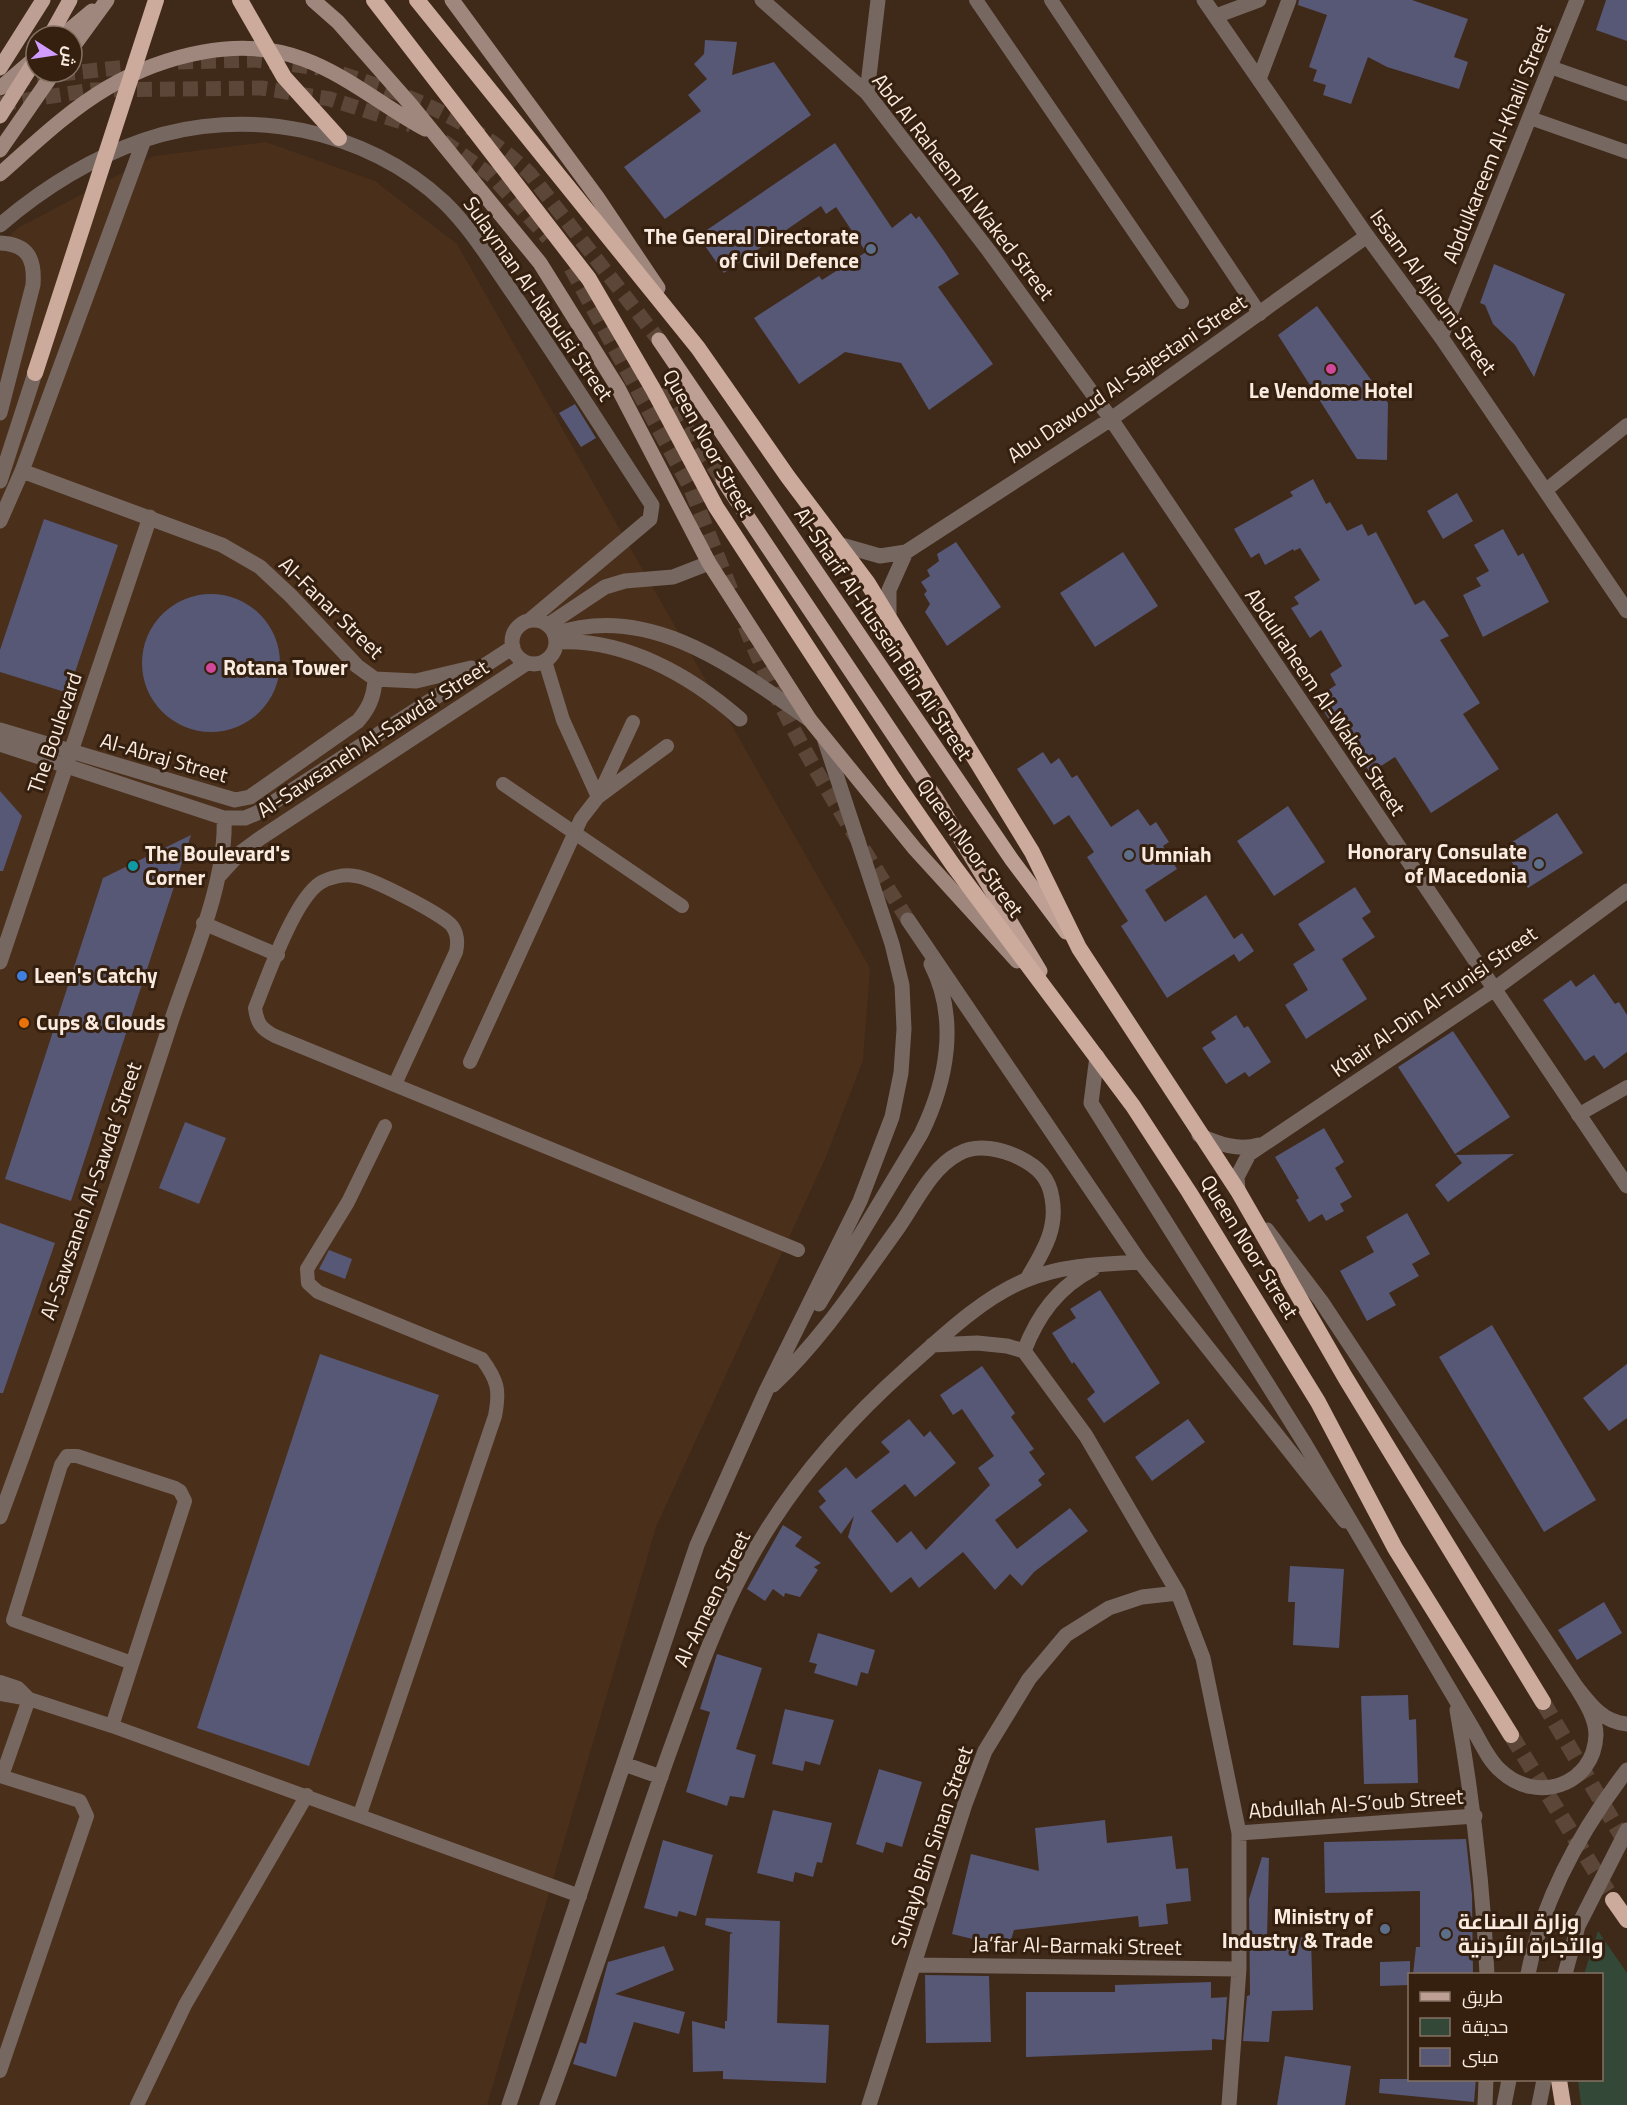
<svg xmlns="http://www.w3.org/2000/svg" width="1627" height="2105" font-family="'Titillium Web',Cairo,sans-serif">
  <style>
    .built { fill: #4a2f1a }
    .green { fill: #334836 }
    .building { fill: #575776 }
    .lines { fill: none; stroke-linecap: round; stroke-linejoin: round }
    .secondary-tunnel { stroke: #5b4637; stroke-width: 15; stroke-dasharray: 15 8; stroke-linecap: butt }
    .primary-tunnel { stroke: #5b4637; stroke-width: 15; stroke-dasharray: 15 8; stroke-linecap: butt }
    .trunk-tunnel { stroke: #5b4637; stroke-width: 16; stroke-dasharray: 16 8; stroke-linecap: butt }
    .service { stroke: #776761; stroke-width: 14 }
    .pedestrian { stroke: #776761; stroke-width: 15 }
    .minor { stroke: #776761; stroke-width: 15 }
    .tertiary { stroke: #776761; stroke-width: 15 }
    .secondary { stroke: #9f877d; stroke-width: 15 }
    .primary { stroke: #be9f93; stroke-width: 15 }
    .trunk { stroke: #ccaa9c; stroke-width: 16 }
    .primary-bridge { stroke: #be9f93; stroke-width: 15 }
    .trunk-bridge { stroke: #ccaa9c; stroke-width: 16 }
    .service-dot { fill: #5c6f8a; stroke: #35200f; stroke-width: 2 }
    .hotel-dot { fill: #d1479c; stroke: #35200f; stroke-width: 2 }
    .culture-dot { fill: #0f9aa8; stroke: #35200f; stroke-width: 2 }
    .shop-dot { fill: #3f7fe0; stroke: #35200f; stroke-width: 2 }
    .food-dot { fill: #e8710a; stroke: #35200f; stroke-width: 2 }
    .labels { text-anchor: middle; stroke-width: 6; stroke-linejoin: round; paint-order: stroke }
    .street-label { font-size: 21px; fill: #faebe1; stroke: #35200f }
    .poi-label { font-size: 21px; font-weight: bold; fill: #faebe1; stroke: #35200f; text-anchor: start }
  </style>
  <rect width="100%" height="100%" fill="#3f2919"/>
  <path class="built" d="M 266,142 L 375,181 L 457,244 L 870,968 L 863,1060 L 826,1157 L 656,1527 L 487,2105 L 0,2105 L 0,244 L 18,228 L 154,156 Z"/>
  <path class="green" d="M 1598,1931 L 1627,1973 L 1627,2105 L 1581,2105 L 1578,2080 L 1602,2080 L 1602,1974 L 1584,1974 Z"/>
  <path class="building" d="M 1299,0 L 1412,0 L 1468,19 L 1454,57 L 1468,62 L 1459,89 L 1387,67 L 1368,57 L 1351,104 L 1323,95 L 1326,85 L 1313,81 L 1317,70 L 1309,67 L 1327,15 L 1298,5 Z
    M 1606,0 L 1627,0 L 1627,41 L 1596,30 Z
    M 705,40 L 737,42 L 732,75 L 774,62 L 811,115 L 665,219 L 624,167 L 701,111 L 688,95 L 707,79 L 694,64 L 704,54 Z
    M 835,143 L 892,228 L 911,213 L 916,219 L 919,216 L 944,251 L 959,274 L 938,287 L 993,364 L 929,410 L 901,363 L 845,352 L 799,384 L 754,318 L 819,276 L 822,280 L 866,252 L 836,207 L 826,214 L 821,206 L 724,273 L 698,236 Z
    M 1494,264 L 1565,294 L 1534,377 L 1515,345 L 1493,324 L 1485,305 L 1480,303 Z
    M 1317,306 L 1388,403 L 1387,460 L 1357,459 L 1278,335 Z
    M 575,404 L 596,438 L 581,447 L 559,413 Z
    M 1313,479 L 1326,504 L 1330,502 L 1347,531 L 1362,524 L 1368,536 L 1376,532 L 1415,605 L 1424,600 L 1449,636 L 1440,640 L 1480,703 L 1463,714 L 1499,769 L 1431,813 L 1395,757 L 1370,773 L 1350,741 L 1344,745 L 1316,698 L 1336,685 L 1330,674 L 1342,666 L 1321,630 L 1310,638 L 1291,608 L 1299,604 L 1294,597 L 1320,580 L 1300,548 L 1294,551 L 1293,549 L 1265,565 L 1259,553 L 1251,558 L 1234,529 L 1293,496 L 1290,492 Z
    M 1457,493 L 1473,521 L 1443,539 L 1427,511 Z
    M 44,519 L 118,545 L 68,693 L 0,672 L 0,650 Z
    M 1503,529 L 1518,556 L 1523,553 L 1549,602 L 1483,637 L 1463,595 L 1481,586 L 1476,578 L 1489,571 L 1474,545 Z
    M 956,542 L 1001,607 L 947,646 L 925,612 L 930,604 L 924,594 L 927,591 L 921,582 L 930,576 L 927,570 L 939,561 L 937,554 Z
    M 1123,552 L 1158,606 L 1095,647 L 1060,593 Z
    M142 663a69 69 0 1 1 138 0a69 69 0 1 1-138 0Z
    M 1043,752 L 1051,764 L 1059,758 L 1072,778 L 1077,775 L 1111,827 L 1138,809 L 1150,826 L 1156,822 L 1169,842 L 1163,846 L 1177,869 L 1145,890 L 1165,922 L 1206,895 L 1234,939 L 1242,933 L 1254,951 L 1239,962 L 1234,954 L 1167,998 L 1121,926 L 1128,921 L 1087,857 L 1094,852 L 1069,815 L 1054,825 L 1017,769 Z
    M 0,791 L 22,816 L 3,871 L 0,871 Z
    M 1288,806 L 1325,862 L 1274,896 L 1237,841 Z
    M 1557,813 L 1583,853 L 1528,888 L 1503,848 Z
    M 191,835 L 71,1201 L 5,1179 L 103,878 Z
    M 1355,887 L 1371,912 L 1362,918 L 1375,937 L 1342,959 L 1367,999 L 1306,1039 L 1285,1005 L 1308,990 L 1293,964 L 1315,950 L 1298,924 Z
    M 1594,974 L 1615,1004 L 1619,1002 L 1627,1015 L 1627,1052 L 1604,1069 L 1594,1055 L 1585,1061 L 1543,1000 L 1571,980 L 1576,987 Z
    M 1236,1015 L 1244,1028 L 1248,1026 L 1271,1062 L 1249,1077 L 1245,1072 L 1226,1084 L 1202,1048 L 1216,1039 L 1211,1032 Z
    M 1453,1031 L 1510,1117 L 1455,1154 L 1398,1067 Z
    M 185,1122 L 226,1138 L 199,1204 L 159,1188 Z
    M 1324,1128 L 1344,1162 L 1335,1168 L 1352,1197 L 1340,1204 L 1344,1211 L 1326,1221 L 1322,1214 L 1309,1222 L 1296,1200 L 1299,1198 L 1275,1157 Z
    M 1514,1154 L 1448,1202 L 1435,1185 L 1462,1163 L 1456,1155 Z
    M 1407,1213 L 1430,1254 L 1412,1264 L 1419,1276 L 1389,1293 L 1396,1305 L 1367,1321 L 1340,1271 L 1374,1252 L 1366,1237 Z
    M 0,1223 L 55,1243 L 3,1393 L 0,1393 Z
    M 329,1250 L 352,1259 L 345,1279 L 319,1269 Z
    M 1100,1290 L 1160,1383 L 1104,1423 L 1087,1399 L 1095,1392 L 1074,1362 L 1072,1364 L 1052,1333 L 1076,1318 L 1070,1309 Z
    M 1492,1325 L 1596,1500 L 1544,1532 L 1439,1357 Z
    M 320,1354 L 439,1395 L 309,1766 L 197,1728 Z
    M 1627,1364 L 1627,1418 L 1609,1431 L 1583,1398 Z
    M 982,1366 L 1015,1413 L 1011,1417 L 1034,1449 L 1029,1452 L 1045,1474 L 1038,1480 L 1042,1485 L 995,1520 L 1017,1549 L 1070,1508 L 1088,1531 L 1034,1572 L 1022,1586 L 1010,1574 L 995,1590 L 963,1552 L 919,1588 L 911,1577 L 891,1593 L 848,1537 L 854,1516 L 841,1534 L 819,1507 L 826,1501 L 818,1491 L 846,1467 L 856,1479 L 890,1452 L 881,1442 L 909,1419 L 924,1437 L 930,1431 L 956,1463 L 915,1497 L 905,1484 L 871,1511 L 897,1543 L 911,1531 L 926,1550 L 990,1485 L 978,1468 L 994,1456 L 962,1409 L 953,1415 L 940,1395 Z
    M 1188,1419 L 1205,1442 L 1152,1481 L 1135,1457 Z
    M 783,1525 L 802,1537 L 795,1546 L 821,1563 L 814,1567 L 818,1570 L 800,1597 L 785,1593 L 784,1597 L 773,1589 L 765,1601 L 747,1589 Z
    M 1290,1566 L 1344,1569 L 1339,1648 L 1293,1645 L 1295,1602 L 1288,1602 Z
    M 1604,1602 L 1622,1633 L 1577,1660 L 1558,1630 Z
    M 818,1633 L 875,1650 L 868,1674 L 861,1672 L 857,1686 L 814,1673 L 817,1664 L 809,1662 Z
    M 717,1654 L 762,1668 L 736,1749 L 756,1755 L 744,1798 L 730,1796 L 727,1806 L 686,1792 L 710,1712 L 700,1709 Z
    M 1408,1695 L 1409,1720 L 1416,1719 L 1418,1783 L 1364,1784 L 1361,1696 Z
    M 785,1709 L 834,1720 L 820,1765 L 805,1761 L 803,1771 L 772,1764 Z
    M 879,1769 L 922,1782 L 902,1847 L 886,1842 L 883,1853 L 856,1844 Z
    M 773,1810 L 832,1823 L 822,1863 L 817,1862 L 813,1877 L 795,1872 L 793,1882 L 757,1873 Z
    M 1105,1820 L 1107,1843 L 1172,1836 L 1176,1869 L 1188,1868 L 1191,1901 L 1166,1904 L 1168,1924 L 1139,1927 L 1138,1916 L 1014,1930 L 1011,1940 L 989,1934 L 989,1943 L 952,1934 L 971,1854 L 1039,1871 L 1035,1828 Z
    M 1466,1839 L 1472,1895 L 1473,1974 L 1413,1974 L 1416,1947 L 1420,1947 L 1420,1891 L 1325,1893 L 1324,1842 Z
    M 663,1840 L 713,1855 L 696,1916 L 679,1911 L 677,1917 L 644,1908 Z
    M 1262,1857 L 1269,1858 L 1267,1938 L 1311,1937 L 1313,2010 L 1272,2011 L 1269,2042 L 1243,2041 L 1247,1996 L 1250,1995 L 1249,1899 Z
    M 706,1918 L 780,1921 L 777,2023 L 829,2025 L 826,2083 L 723,2079 L 723,2071 L 693,2072 L 692,2021 L 725,2029 L 725,2021 L 727,2021 L 730,1934 L 733,1933 L 705,1925 Z
    M 664,1946 L 674,1970 L 615,1994 L 685,2012 L 679,2034 L 634,2022 L 616,2077 L 573,2064 L 580,2042 L 586,2044 L 608,1962 Z
    M 1410,1961 L 1410,1985 L 1380,1986 L 1380,1962 Z
    M 925,1975 L 989,1976 L 991,2042 L 926,2043 Z
    M 1211,1982 L 1211,1998 L 1227,1997 L 1224,2040 L 1212,2039 L 1212,2050 L 1026,2057 L 1026,1992 L 1115,1992 L 1115,1985 Z
    M 1285,2056 L 1351,2066 L 1345,2105 L 1277,2105 Z
    M 1380,2079 L 1476,2079 L 1474,2102 L 1379,2093 Z"/>
  <g class="lines">
    <path class="secondary-tunnel" d="M 571,268 L 690,487 L 731,590
      M 745,626 C 787,731 848,825 908,920"/>
    <path class="primary-tunnel" d="M 178,62 L 256,60 L 319,68
      M 342,74 C 412,96 477,122 530,174 L 659,340
      M 14,79 L 145,65
      M 0,104 L 92,90 L 261,88 L 330,99 L 411,125
      M 443,141 L 492,176 L 548,238
      M 660,390 L 723,480"/>
    <path class="trunk-tunnel" d="M 1543,1702 L 1627,1845
      M 1511,1735 L 1613,1900"/>
    <path class="service" d="M 976,0 L 1182,302
      M 1051,0 L 1260,314
      M 1550,67 L 1627,94
      M 1530,118 L 1627,152
      M 1546,490 L 1627,425
      M 545,661 L 563,720 L 598,797
      M 503,784 L 682,906
      M 599,795 L 633,722
      M 203,923 L 278,955
      M 470,1062 L 581,819 L 598,797 L 667,746
      M 395,1084 L 456,952 C 458,943 458,934 452,926 C 444,915 370,877 355,876 C 344,874 330,877 320,883 C 294,900 267,978 255,1008 C 257,1023 261,1029 275,1036 L 798,1250
      M 1578,1115 L 1627,1087
      M 0,1682 L 18,1688 L 29,1699
      M 0,1694 L 29,1699 L 112,1726 L 580,1896
      M 112,1726 L 185,1501 L 180,1491 L 175,1488 L 77,1456 L 67,1456 L 61,1465 L 13,1620 L 132,1663
      M 0,1776 L 80,1801 L 87,1816 L 0,2071
      M 2,1776 L 29,1699
      M 360,1814 L 495,1416 C 500,1390 498,1381 482,1359 L 318,1292 L 308,1283 L 307,1269 L 348,1202 L 385,1126
      M 137,2105 L 185,2005 L 307,1795"/>
    <path class="pedestrian" d="M 0,962 L 150,517"/>
    <path class="minor" d="M 762,0 L 867,93 L 989,251 L 1111,419 L 1627,1186
      M 1216,16 L 1259,0
      M 1259,79 L 1289,0
      M 867,93 L 878,0
      M 0,225 C 42,189 92,158 144,140 C 245,105 367,129 444,202 C 470,227 490,260 510,289 C 559,360 605,433 652,505 L 650,519 L 530,620
      M 0,243 C 28,244 35,259 33,285 L 0,413
      M 1441,337 L 1577,0
      M 22,471 L 222,545 L 260,567 L 291,596 L 357,666 L 375,679 L 416,681 L 471,668
      M 0,481 L 35,373
      M 0,521 L 22,471 L 144,140
      M 838,544 L 880,556 L 906,552 L 1111,419 L 1367,236
      M 889,618 L 889,590 L 906,552
      M512 642a22 22 0 1 1 44 0a22 22 0 1 1-44 0Z
      M 548,625 L 605,587 L 625,581 L 673,577 L 709,563
      M 555,634 C 650,601 736,669 810,720
      M 557,642 C 624,638 690,675 740,719
      M 0,730 L 235,800 L 250,797 L 358,721 C 369,708 374,697 375,679
      M 0,744 L 224,818 L 245,818 L 257,813 L 513,647
      M 218,877 L 240,853 L 262,837 L 527,663
      M 908,920 L 1140,1262 L 1345,1521
      M 1199,1135 C 1219,1144 1238,1151 1259,1145
      M 1238,1191 L 1237,1177 L 1249,1154 L 1493,990 L 1627,891
      M 819,1304 L 921,1134 C 947,1081 959,1019 931,964
      M 932,1345 L 977,1343 L 1007,1346 L 1024,1351 L 1086,1436 L 1178,1593 L 1203,1658 L 1239,1833 L 1239,1969 L 1229,2105
      M 1024,1351 C 1038,1315 1058,1287 1093,1269
      M 773,1385 C 822,1339 859,1282 898,1228 C 915,1204 931,1168 958,1154 C 977,1143 1002,1149 1020,1158 C 1038,1167 1049,1178 1052,1198 C 1058,1230 1042,1253 1027,1279
      M 0,1517 C 61,1353 118,1186 172,1019 C 192,959 227,881 224,818
      M 624,1764 L 661,1777
      M 1239,1833 L 1475,1816
      M 914,1965 L 1239,1969
      M 509,2105 L 697,1545 L 766,1391 L 860,1201 L 892,1117 L 901,1073 L 904,1029 L 902,985 L 892,944 L 825,741
      M 547,2105 C 590,1990 627,1872 668,1756 C 691,1693 713,1627 745,1568 C 785,1492 844,1424 907,1368 C 943,1336 982,1298 1026,1280 C 1062,1265 1103,1264 1140,1262
      M 869,2105 L 965,1804 L 985,1751 L 1029,1679 L 1066,1635 L 1109,1608 L 1142,1597 L 1178,1593"/>
    <path class="tertiary" d="M 1204,0 L 1367,236 L 1441,337 L 1627,611
      M 1097,1056 L 1091,1103 L 1305,1444 L 1473,1729 C 1481,1743 1489,1761 1501,1771 C 1536,1804 1594,1786 1596,1735 C 1596,1717 1584,1700 1575,1685
      M 1267,1230 L 1321,1301 L 1575,1685 C 1590,1704 1602,1722 1627,1724
      M 1457,1710 C 1473,1801 1483,1882 1487,1974
      M 1528,1974 C 1542,1901 1581,1830 1627,1770
      M 1565,1974 L 1578,1926 L 1627,1830
      M 1485,2105 L 1486,2080
      M 1504,2105 L 1509,2080
      M 1539,2105 L 1544,2080"/>
    <path class="secondary" d="M 313,0 L 338,22 L 411,105 L 540,263 L 618,388 L 709,563 L 810,720 L 915,849 L 1017,961
      M 452,0 L 597,197 L 658,288
      M 62,36 L 92,11
      M 72,48 L 107,0
      M 0,88 L 34,59
      M 0,150 L 54,72
      M 0,174 C 34,144 68,111 107,88 C 163,55 240,35 303,59 C 347,75 384,107 425,129"/>
    <path class="primary" d="M 50,36 L 70,0
      M 0,68 L 43,0
      M 659,340 L 1012,860 L 1066,932
      M 723,480 L 937,800 L 1040,971"/>
    <path class="trunk" d="M 417,0 L 698,348 L 788,477 L 867,582 L 1032,852 L 1079,948 L 1238,1191 L 1345,1377 L 1543,1702
      M 894,780 L 953,865 L 1133,1106 L 1189,1192 L 1318,1402 L 1395,1548 L 1511,1735
      M 1613,1900 L 1627,1920
      M 1559,2080 L 1563,2105"/>
    <path class="primary-bridge" d="M 0,116 L 36,59"/>
    <path class="trunk-bridge" d="M 240,0 L 284,77 L 339,138
      M 374,0 L 589,279 L 653,389 L 716,507 L 894,780
      M 35,373 L 156,0"/>
  </g>
  <g class="service-dot">
    <circle cx="871" cy="249" r="6"/>
    <circle cx="1129" cy="855" r="6"/>
    <circle cx="1539" cy="864" r="6"/>
    <circle cx="1385" cy="1929" r="6"/>
    <circle cx="1446" cy="1934" r="6"/>
  </g>
  <g class="hotel-dot">
    <circle cx="1331" cy="369" r="6"/>
    <circle cx="211" cy="668" r="6"/>
  </g>
  <circle class="culture-dot" cx="133" cy="866" r="6"/>
  <circle class="shop-dot" cx="22" cy="976" r="6"/>
  <circle class="food-dot" cx="24" cy="1023" r="6"/>
  <g class="labels">
    <g class="street-label">
      <text transform="translate(1497 144) rotate(-68)" y="7">Abdulkareem Al-Khalil Street</text>
      <text transform="translate(963 187) rotate(52)" y="7">Abd Al Raheem Al Waked Street</text>
      <text transform="translate(1433 292) rotate(54)" y="7">Issam Al Ajlouni Street</text>
      <text transform="translate(538 299) rotate(55)" y="7">Sulayman Al-Nabulsi Street</text>
      <text transform="translate(1127 379) rotate(-34)" y="7">Abu Dawoud Al-Sajestani Street</text>
      <text transform="translate(708 443) rotate(61)" y="7">Queen Noor Street</text>
      <text transform="translate(331 608) rotate(44)" y="7">Al-Fanar Street</text>
      <text transform="translate(883 634) rotate(56)" y="7">Al-Sharif Al-Hussein Bin Ali Street</text>
      <text transform="translate(1325 702) rotate(56)" y="7">Abdulraheem Al-Waked Street</text>
      <text transform="translate(55 733) rotate(-71)" y="7">The Boulevard</text>
      <text transform="translate(373 739) rotate(-33)" y="7">Al-Sawsaneh Al-Sawda’ Street</text>
      <text transform="translate(164 758) rotate(16)" y="7">Al-Abraj Street</text>
      <text transform="translate(970 848) rotate(54)" y="7">Queen Noor Street</text>
      <text transform="translate(1434 1002) rotate(-35)" y="7">Khair Al-Din Al-Tunisi Street</text>
      <text transform="translate(91 1191) rotate(-71)" y="7">Al-Sawsaneh Al-Sawda’ Street</text>
      <text transform="translate(1249 1247) rotate(58)" y="7">Queen Noor Street</text>
      <text transform="translate(712 1599) rotate(-64)" y="7">Al-Ameen Street</text>
      <text transform="translate(1356 1804) rotate(-4)" y="7">Abdullah Al-S’oub Street</text>
      <text transform="translate(932 1847) rotate(-71)" y="7">Suhayb Bin Sinan Street</text>
      <text transform="translate(1077 1946) rotate(1)" y="7">Ja’far Al-Barmaki Street</text>
    </g>
    <g class="poi-label">
      <text x="859" y="244" text-anchor="end">The General Directorate<tspan x="859" dy="24">of Civil Defence</tspan></text>
      <text x="1331" y="398" text-anchor="middle">Le Vendome Hotel</text>
      <text x="223" y="675">Rotana Tower</text>
      <text x="1527" y="859" text-anchor="end">Honorary Consulate<tspan x="1527" dy="24">of Macedonia</tspan></text>
      <text x="145" y="861">The Boulevard's<tspan x="145" dy="24">Corner</tspan></text>
      <text x="1141" y="862">Umniah</text>
      <text x="34" y="983">Leen's Catchy</text>
      <text x="36" y="1030">Cups &amp; Clouds</text>
      <text x="1373" y="1924" text-anchor="end">Ministry of<tspan x="1373" dy="24">Industry &amp; Trade</tspan></text>
      <text x="1458" y="1929">وزارة الصناعة<tspan x="1458" dy="24">والتجارة الأردنية</tspan></text>
    </g>
  </g>
  <rect x="1408" y="1973" width="195" height="108" fill="#35200f" stroke="#847163" stroke-width="1.5"/>
  <rect x="1420" y="1992" width="30" height="9" fill="#be9f93" stroke="#847163" stroke-width="1.5"/>
  <text x="1462" y="2003" font-size="18" fill="#faebe1">طريق</text>
  <rect x="1420" y="2018" width="30" height="18" fill="#334836" stroke="#847163" stroke-width="1.5"/>
  <text x="1462" y="2033" font-size="18" fill="#faebe1">حديقة</text>
  <rect x="1420" y="2048" width="30" height="18" fill="#575776" stroke="#847163" stroke-width="1.5"/>
  <text x="1462" y="2063" font-size="18" fill="#faebe1">مبنى</text>
  <g transform="translate(54 54) rotate(102)"><circle r="28" fill="#35200f" stroke="#847163" stroke-width="1.5"/>
  <path d="M0-4.5L10 22L0 15L-10 22Z" fill="#d09dff"/>
  <text y="-9" font-size="16" font-weight="bold" text-anchor="middle" fill="#faebe1">ش</text>
  </g>
</svg>
